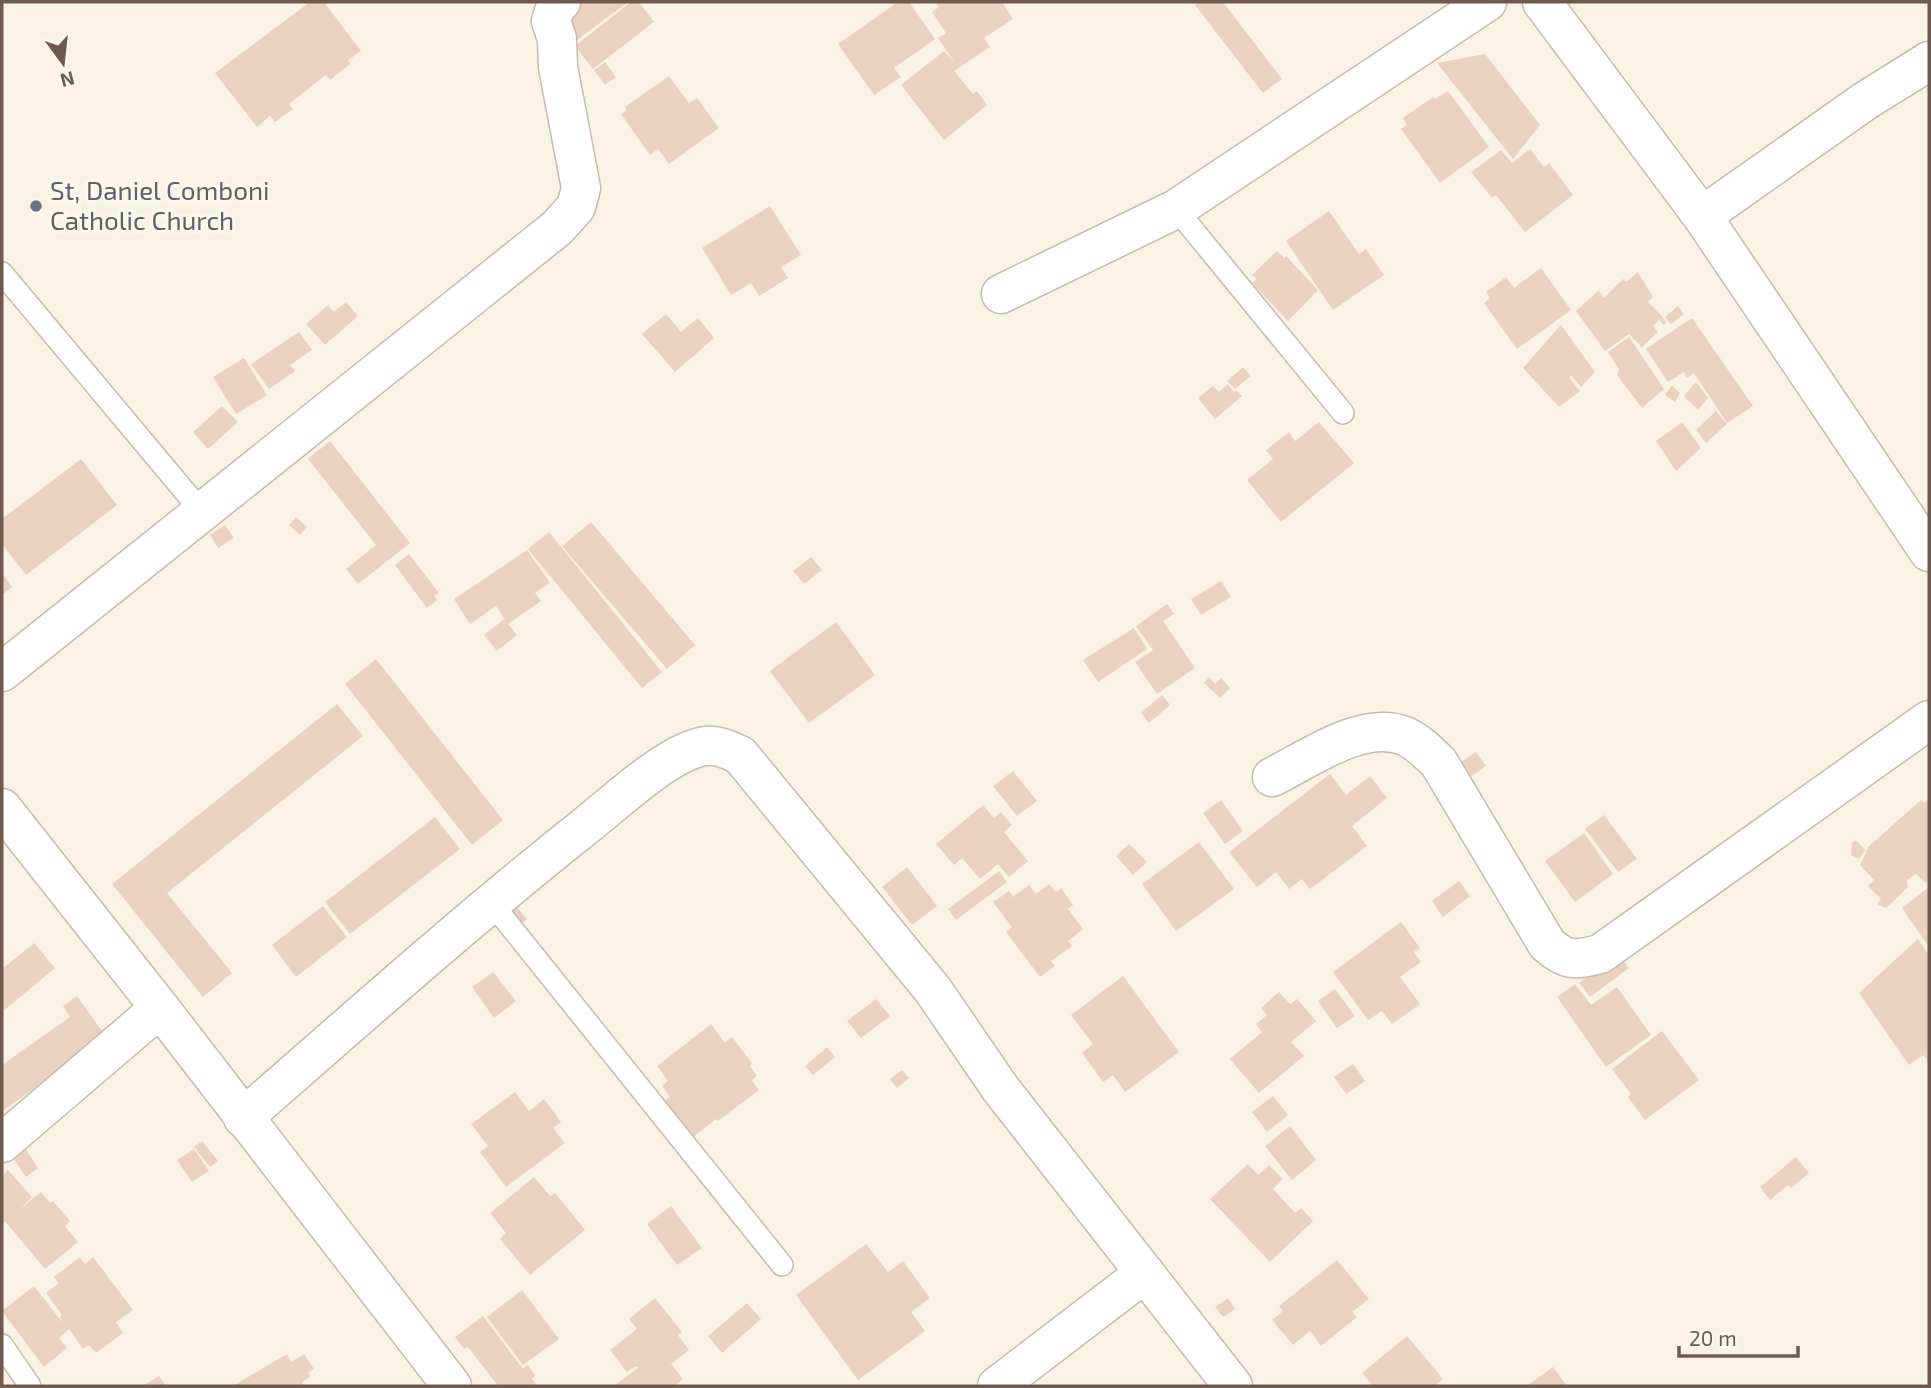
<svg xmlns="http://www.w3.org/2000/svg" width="1931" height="1388" font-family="'Exo 2',sans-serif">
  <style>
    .building { fill: #ebd2c0 }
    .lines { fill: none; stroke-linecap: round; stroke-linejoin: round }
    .service-casing { stroke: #c9baac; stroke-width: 24 }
    .minor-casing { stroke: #c9baac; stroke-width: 41 }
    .service { stroke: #fff; stroke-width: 21 }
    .minor { stroke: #fff; stroke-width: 38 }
    .worship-dot { fill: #6b7280; stroke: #fdf6ea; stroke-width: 2.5 }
    .labels { text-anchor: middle; stroke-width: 7; stroke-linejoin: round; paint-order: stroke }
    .worship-label { font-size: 26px; fill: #5b616d; stroke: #fdf6ea; text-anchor: start }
  </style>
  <rect width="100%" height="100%" fill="#f9f2e5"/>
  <path class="building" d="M 310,2 L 324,2 L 361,51 L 348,60 L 350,64 L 330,80 L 326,75 L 289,104 L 293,109 L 275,122 L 270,116 L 257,127 L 215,73 Z
    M 580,2 L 628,2 L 577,40 L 559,18 Z
    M 631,2 L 639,2 L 654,22 L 593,69 L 575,46 Z
    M 898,2 L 909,2 L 935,39 L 894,68 L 901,77 L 874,95 L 838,44 Z
    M 935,2 L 1002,2 L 1013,19 L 984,38 L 990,47 L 954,71 L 973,94 L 977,91 L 987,105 L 944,140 L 901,85 L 944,51 L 955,63 L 938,38 L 946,33 L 932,12 L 939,7 Z
    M 1200,2 L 1223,2 L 1282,79 L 1263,93 L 1195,5 Z
    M 1485,54 L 1540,125 L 1513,159 L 1437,63 Z
    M 605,62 L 616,77 L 605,85 L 594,70 Z
    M 669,76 L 689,103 L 697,98 L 719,128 L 669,164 L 658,149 L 650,155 L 621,114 L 627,110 L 625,107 Z
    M 1448,91 L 1489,147 L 1440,183 L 1401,129 L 1407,125 L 1403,118 L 1433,97 L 1435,99 Z
    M 1530,149 L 1544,167 L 1549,163 L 1573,195 L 1525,232 L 1496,195 L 1492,198 L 1471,172 L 1501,150 L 1512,163 Z
    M 770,206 L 801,255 L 781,267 L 788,278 L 759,296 L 751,283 L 731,295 L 702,248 Z
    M 1329,211 L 1359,254 L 1366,249 L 1384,275 L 1333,310 L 1286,241 Z
    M 1277,251 L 1284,258 L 1286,256 L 1318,290 L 1288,321 L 1252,283 L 1257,279 L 1252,275 Z
    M 1541,268 L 1571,310 L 1517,349 L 1484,303 L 1490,298 L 1486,292 L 1506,277 L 1514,288 Z
    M 1638,272 L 1653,297 L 1648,302 L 1662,316 L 1666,323 L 1664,325 L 1659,320 L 1653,326 L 1658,332 L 1642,347 L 1629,334 L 1605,351 L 1576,311 L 1599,290 L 1604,298 L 1623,279 L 1626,282 Z
    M 346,302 L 358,316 L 325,345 L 306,324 L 328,305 L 334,312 Z
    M 1678,306 L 1684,314 L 1671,324 L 1665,317 Z
    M 666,314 L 681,332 L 698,318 L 714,338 L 675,372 L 642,334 Z
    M 1692,318 L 1753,406 L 1727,423 L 1694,373 L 1687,378 L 1684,372 L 1668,382 L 1646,349 Z
    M 1561,325 L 1595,372 L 1581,387 L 1571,375 L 1569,378 L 1580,391 L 1559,407 L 1523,368 Z
    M 299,332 L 312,350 L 290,365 L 295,371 L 269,389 L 251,364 Z
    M 1629,337 L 1664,389 L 1642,408 L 1617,375 L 1619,370 L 1608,352 Z
    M 244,358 L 267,395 L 236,414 L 213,377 Z
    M 1243,367 L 1251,376 L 1235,389 L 1227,381 Z
    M 1696,382 L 1708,398 L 1698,410 L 1684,396 Z
    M 1228,384 L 1234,392 L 1236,390 L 1242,396 L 1215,419 L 1198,398 L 1213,386 L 1219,392 Z
    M 1672,385 L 1680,393 L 1675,402 L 1665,395 Z
    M 222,406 L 238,422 L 208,449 L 193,432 Z
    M 1716,411 L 1727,424 L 1706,443 L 1696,430 Z
    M 1319,422 L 1354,463 L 1281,522 L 1247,480 L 1273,459 L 1266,450 L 1289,432 L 1295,441 Z
    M 1682,422 L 1701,448 L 1676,471 L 1656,441 Z
    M 330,441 L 410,543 L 358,584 L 346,569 L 376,545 L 308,459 Z
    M 81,459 L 117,505 L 26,575 L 2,544 L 2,519 Z
    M 296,517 L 307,527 L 300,535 L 289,525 Z
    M 591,522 L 695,645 L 667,669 L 562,546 Z
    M 225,525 L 234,538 L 218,548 L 210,535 Z
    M 549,532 L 662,672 L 642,688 L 528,549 Z
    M 527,550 L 550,583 L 535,593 L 541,601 L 508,624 L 496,606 L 470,624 L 454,599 Z
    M 409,554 L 439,593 L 434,596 L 437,600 L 427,608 L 395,565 Z
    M 811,557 L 822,570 L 804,584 L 793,571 Z
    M 2,573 L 12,587 L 2,595 Z
    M 1221,581 L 1231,597 L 1201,615 L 1191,599 Z
    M 1167,604 L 1174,614 L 1163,621 L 1195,668 L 1157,694 L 1135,662 L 1153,650 L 1136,626 Z
    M 504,619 L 517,635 L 497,651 L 484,635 Z
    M 836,622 L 875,675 L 809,723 L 770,671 Z
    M 1134,628 L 1147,649 L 1098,682 L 1083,660 Z
    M 376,659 L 503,820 L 472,845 L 345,684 Z
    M 1209,677 L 1215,684 L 1221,678 L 1230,688 L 1220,698 L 1204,683 Z
    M 1162,695 L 1170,705 L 1149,723 L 1141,713 Z
    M 337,704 L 363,736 L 167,893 L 232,973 L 203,997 L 112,884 Z
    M 1476,752 L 1486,766 L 1466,780 L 1455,766 Z
    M 1013,771 L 1037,801 L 1017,816 L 993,786 Z
    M 1330,774 L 1346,795 L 1370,776 L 1387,798 L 1352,826 L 1367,846 L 1310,889 L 1302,879 L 1289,889 L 1276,872 L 1257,887 L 1229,852 Z
    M 1221,800 L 1243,831 L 1225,844 L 1203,813 Z
    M 1921,800 L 1923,803 L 1929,800 L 1929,880 L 1926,883 L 1916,874 L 1907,880 L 1908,887 L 1886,908 L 1877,904 L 1881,899 L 1868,886 L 1874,880 L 1860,865 L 1869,846 Z
    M 983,805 L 994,818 L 1001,812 L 1012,825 L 1004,832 L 1028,861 L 1009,877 L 998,864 L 980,879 L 962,858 L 954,865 L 936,844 Z
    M 1604,815 L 1637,859 L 1618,872 L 1585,829 Z
    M 435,817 L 460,849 L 350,934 L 325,902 Z
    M 1584,833 L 1613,874 L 1575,902 L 1545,861 Z
    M 1857,841 L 1865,850 L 1859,859 L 1851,855 L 1852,842 Z
    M 1199,842 L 1234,889 L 1176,931 L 1142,884 Z
    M 1129,844 L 1147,862 L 1133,875 L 1116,856 Z
    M 907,867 L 937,906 L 912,925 L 882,887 Z
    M 999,871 L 1007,882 L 956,920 L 948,909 Z
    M 1459,881 L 1470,896 L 1443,917 L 1432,901 Z
    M 1049,884 L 1056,892 L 1061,888 L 1073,905 L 1068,909 L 1083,929 L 1068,941 L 1072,946 L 1051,961 L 1055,966 L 1040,977 L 1006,932 L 1012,927 L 993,902 L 1009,891 L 1013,897 L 1029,885 L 1036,894 Z
    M 1929,887 L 1929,947 L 1902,908 Z
    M 514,904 L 527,919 L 512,932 L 499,917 Z
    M 323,906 L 347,937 L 296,977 L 272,945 Z
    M 1401,922 L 1420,948 L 1414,952 L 1421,962 L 1400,977 L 1420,1004 L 1392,1024 L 1382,1011 L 1368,1020 L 1333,972 Z
    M 1918,939 L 1929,955 L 1929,1062 L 1923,1055 L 1909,1065 L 1859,993 Z
    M 34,943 L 55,968 L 2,1012 L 2,969 Z
    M 1618,954 L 1629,968 L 1590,997 L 1579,983 Z
    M 493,972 L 516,1001 L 494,1018 L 472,987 Z
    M 1123,976 L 1179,1052 L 1125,1092 L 1113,1075 L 1103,1082 L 1082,1053 L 1093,1044 L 1071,1015 Z
    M 1575,984 L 1591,1005 L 1617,987 L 1651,1035 L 1606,1067 L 1557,997 Z
    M 1335,989 L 1355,1016 L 1337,1028 L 1318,1001 Z
    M 1279,992 L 1290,1004 L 1297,999 L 1316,1021 L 1291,1042 L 1304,1056 L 1259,1093 L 1230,1059 L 1262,1032 L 1256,1024 L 1267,1015 L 1261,1008 Z
    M 77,996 L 107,1038 L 2,1111 L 2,1065 L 70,1017 L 63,1006 Z
    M 876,999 L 890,1016 L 861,1038 L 847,1021 Z
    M 711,1024 L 725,1043 L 732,1037 L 752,1063 L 750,1066 L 757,1076 L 751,1080 L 759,1090 L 718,1121 L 716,1119 L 692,1138 L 664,1101 L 670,1097 L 662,1086 L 668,1081 L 657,1066 Z
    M 1662,1031 L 1699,1080 L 1645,1120 L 1628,1097 L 1631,1094 L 1612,1069 Z
    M 827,1047 L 835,1057 L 813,1075 L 805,1066 Z
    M 1353,1064 L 1365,1081 L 1346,1094 L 1334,1077 Z
    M 902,1070 L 909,1078 L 897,1088 L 890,1079 Z
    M 515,1092 L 529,1111 L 544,1099 L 561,1122 L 553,1128 L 565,1143 L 506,1187 L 480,1152 L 488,1146 L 471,1124 Z
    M 1273,1096 L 1288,1115 L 1267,1132 L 1252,1112 Z
    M 1290,1126 L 1316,1160 L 1292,1180 L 1265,1146 Z
    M 17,1136 L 38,1168 L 26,1177 L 4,1145 Z
    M 202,1141 L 218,1161 L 210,1167 L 194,1147 Z
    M 194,1149 L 209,1171 L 192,1182 L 177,1160 Z
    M 1796,1157 L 1809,1173 L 1791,1188 L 1788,1185 L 1770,1200 L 1760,1187 Z
    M 1248,1164 L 1258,1175 L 1269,1165 L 1283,1179 L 1273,1189 L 1295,1213 L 1301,1208 L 1313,1221 L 1270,1262 L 1210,1199 Z
    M 8,1170 L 32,1197 L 20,1209 L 41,1192 L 50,1203 L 53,1201 L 70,1221 L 65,1226 L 78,1242 L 45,1269 L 5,1221 L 2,1224 L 2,1176 Z
    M 534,1177 L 550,1196 L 555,1193 L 585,1230 L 530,1275 L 500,1239 L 506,1233 L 490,1213 Z
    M 671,1206 L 702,1248 L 677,1265 L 647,1224 Z
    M 866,1244 L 888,1272 L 903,1261 L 930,1298 L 911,1312 L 925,1331 L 858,1380 L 796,1295 Z
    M 80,1257 L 85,1264 L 93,1257 L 133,1310 L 116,1322 L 123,1333 L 96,1353 L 89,1345 L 83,1349 L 69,1329 L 59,1338 L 67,1348 L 44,1367 L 2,1311 L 34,1286 L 63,1323 L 60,1317 L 62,1315 L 46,1293 L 59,1283 L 54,1277 Z
    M 1337,1260 L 1369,1299 L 1352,1312 L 1357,1317 L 1321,1346 L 1310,1331 L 1293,1345 L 1272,1320 L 1283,1311 L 1279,1306 Z
    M 522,1290 L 559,1339 L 523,1365 L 487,1317 Z
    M 655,1298 L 682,1332 L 678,1335 L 689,1350 L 671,1364 L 683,1379 L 674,1386 L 614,1386 L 638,1368 L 636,1366 L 627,1372 L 610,1350 L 637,1329 L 629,1319 Z
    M 1228,1298 L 1235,1309 L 1223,1317 L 1215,1307 Z
    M 747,1303 L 761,1319 L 722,1353 L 708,1336 Z
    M 483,1316 L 523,1369 L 528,1365 L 535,1376 L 532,1379 L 536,1384 L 533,1386 L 498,1386 L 468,1347 L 464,1349 L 455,1337 Z
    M 1407,1336 L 1443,1379 L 1435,1386 L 1373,1386 L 1362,1373 Z
    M 287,1354 L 291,1362 L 304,1354 L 314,1369 L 308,1372 L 310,1377 L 302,1382 L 304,1386 L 233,1386 Z
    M 1553,1367 L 1567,1386 L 1527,1386 Z
    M 159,1376 L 166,1386 L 143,1386 Z"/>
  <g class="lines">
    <defs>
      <path id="service" d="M 1176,209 L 1343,413
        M 2,273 L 202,512
        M 490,901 L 782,1265
        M 2,1345 L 30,1386"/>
      <path id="minor" d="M 1542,2 L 1702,216 L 1929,552
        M 1702,216 L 1865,101 L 1929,61
        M 1001,294 L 1176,209 L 1487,2
        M 2,672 L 557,228 L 576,207 L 581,188 L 558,67 L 557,39 L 551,21 L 556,5 L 561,2
        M 1272,777 C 1309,759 1363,719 1405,736 C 1418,742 1429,753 1439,763 L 1547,944 C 1567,962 1575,960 1600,954 L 1929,720
        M 2,808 L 160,1008 L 452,1386
        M 243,1118 C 355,1020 466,921 583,828 C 614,804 662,757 700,747 C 714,743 727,749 740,755 L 933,990 L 1000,1088 L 1233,1386
        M 2,1143 L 160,1008
        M 997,1386 L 1145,1273"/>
    </defs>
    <use href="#service" class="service-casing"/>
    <use href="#minor" class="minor-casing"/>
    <use href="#service" class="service"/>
    <use href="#minor" class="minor"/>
  </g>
  <circle class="worship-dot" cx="36" cy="206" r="7"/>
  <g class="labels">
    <g class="worship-label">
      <text x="50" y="200">St, Daniel Comboni<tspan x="50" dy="30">Catholic Church</tspan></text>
    </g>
  </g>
  <rect width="1931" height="1388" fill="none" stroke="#6f5a4d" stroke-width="7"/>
  <g transform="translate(63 63) rotate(165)" stroke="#fdf6ea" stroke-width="5" paint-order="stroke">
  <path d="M0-5L12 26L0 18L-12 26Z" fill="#6f5a4d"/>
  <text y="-10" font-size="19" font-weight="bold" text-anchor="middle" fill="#6f5a4d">N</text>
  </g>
  <path d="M1679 1346v10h119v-10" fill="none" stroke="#6f5a4d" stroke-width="3.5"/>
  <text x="1689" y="1346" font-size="21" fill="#6f5a4d" stroke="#fdf6ea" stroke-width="5" paint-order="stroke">20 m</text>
</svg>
